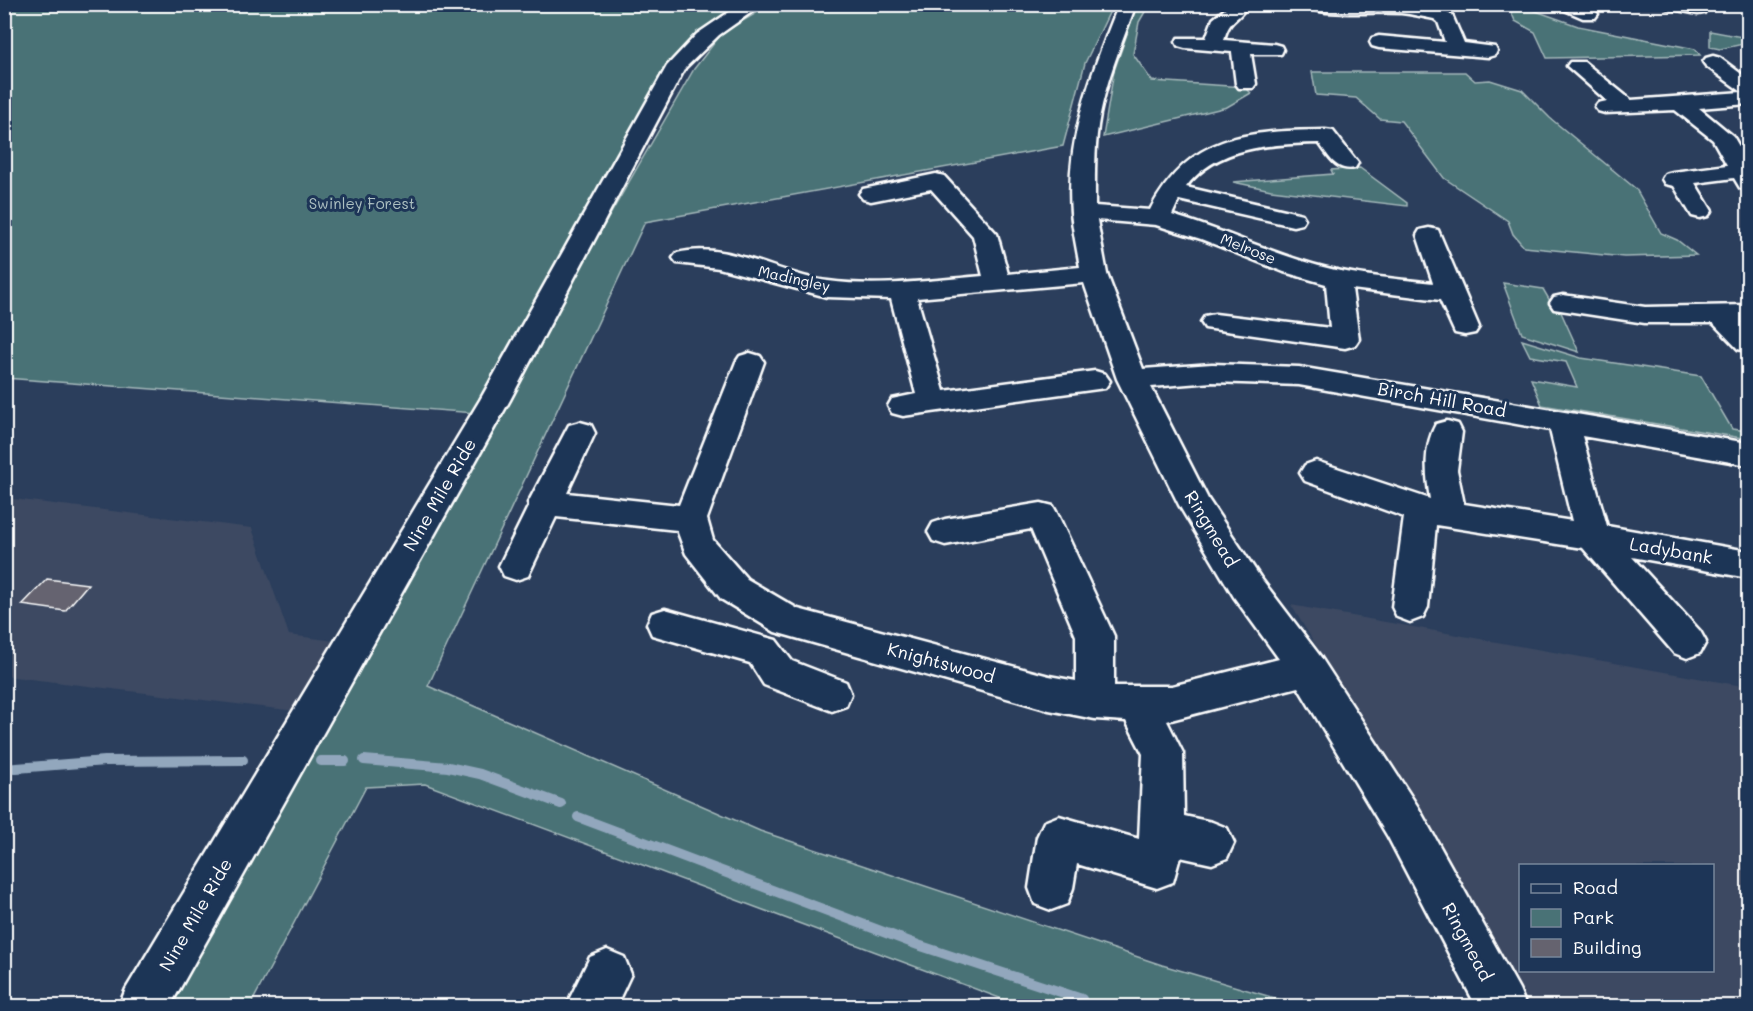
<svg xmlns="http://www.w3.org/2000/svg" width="1753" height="1011" font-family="Mali,sans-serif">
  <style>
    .built { fill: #3c4962; fill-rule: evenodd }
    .green { fill: #497276; stroke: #a4b8ba; stroke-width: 1.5 }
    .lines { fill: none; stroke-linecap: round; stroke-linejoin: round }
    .stream { stroke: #92a7bd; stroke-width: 10 }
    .building { fill: #65636f; stroke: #fff; stroke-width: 1.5 }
    .minor-casing { stroke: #fff; stroke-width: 5 }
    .major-casing { stroke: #fff; stroke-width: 5 }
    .minor { fill: #1d3557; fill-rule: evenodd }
    .major { fill: #1d3557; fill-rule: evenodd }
    .labels { text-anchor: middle; stroke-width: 6; stroke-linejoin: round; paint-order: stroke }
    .far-park-label { font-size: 15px; fill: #adc0c1; stroke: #1d3557 }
    .far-street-label { font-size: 15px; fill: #fff; stroke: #1d3557 }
    .street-label { font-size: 18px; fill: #fff; stroke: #1d3557 }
  </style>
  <rect width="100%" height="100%" fill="#2b3e5c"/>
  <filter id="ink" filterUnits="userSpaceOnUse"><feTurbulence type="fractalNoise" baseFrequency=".0167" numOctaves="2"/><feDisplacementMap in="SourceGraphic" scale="12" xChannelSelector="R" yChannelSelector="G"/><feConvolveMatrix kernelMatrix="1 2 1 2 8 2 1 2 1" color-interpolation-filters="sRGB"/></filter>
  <g filter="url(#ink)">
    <path class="built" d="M 5,498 L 252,528 L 289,635 L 335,641 L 295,711 L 5,676 Z
      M 1291,605 L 1748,687 L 1748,1006 L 1527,1006 L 1459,877 ZM 1520,866 L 1712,866 L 1712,970 L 1520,970 Z"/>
    <path class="green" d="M 1059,4 L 1110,11 L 1085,63 L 1063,146 L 645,222 L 428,686 L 760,831 L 1162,965 L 1302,1006 L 1021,1006 L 425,784 L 366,787 L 250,1006 L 155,1006 L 694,69 L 722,33 L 770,5 Z
      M 4,5 L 746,5 L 703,29 L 678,54 L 476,413 L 5,378 Z
      M 1137,5 L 1149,5 L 1139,22 L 1133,54 L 1152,81 L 1245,87 L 1251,93 L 1227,107 L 1103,137 L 1114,71 Z
      M 1505,5 L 1519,5 L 1578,26 L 1695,49 L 1700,55 L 1547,58 L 1535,32 L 1515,21 L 1510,9 Z
      M 1710,31 L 1748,38 L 1748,43 L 1720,49 L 1710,47 Z
      M 1312,72 L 1465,72 L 1475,81 L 1490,80 L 1522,90 L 1550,118 L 1636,189 L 1661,233 L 1677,240 L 1696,255 L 1624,257 L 1524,247 L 1513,234 L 1508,221 L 1444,178 L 1401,121 L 1380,119 L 1356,98 L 1316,95 Z
      M 1360,168 L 1407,203 L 1407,206 L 1271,190 L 1233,182 L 1333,174 L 1331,170 Z
      M 1503,283 L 1543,289 L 1554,308 L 1560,310 L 1579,352 L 1522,334 Z
      M 1522,340 L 1581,358 L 1701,376 L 1732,429 L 1748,431 L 1748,439 L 1542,405 L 1531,379 L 1577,387 L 1566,362 L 1530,356 Z"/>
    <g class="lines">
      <path class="stream" d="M 364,760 L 448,767 L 480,774 L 561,804
        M 321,761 L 345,761
        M 4,769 L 105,761 L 243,760
        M 578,817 L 918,945 L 1082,999"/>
    </g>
    <path class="building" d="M 47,579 L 88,584 L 65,611 L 22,605 Z"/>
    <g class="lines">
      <defs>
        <path id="minor" d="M 1119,4 L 1136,4 C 1124,37 1110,70 1102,105 C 1094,137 1095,173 1095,206 L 1150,210 C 1190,134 1246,131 1325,130 L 1333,131 L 1358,163 L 1355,168 C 1336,172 1329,156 1319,143 C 1271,144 1217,146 1186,187 L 1302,214 L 1305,219 L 1302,224 L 1293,226 L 1179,200 L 1172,215 C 1216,228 1258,247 1302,261 C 1344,275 1390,278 1433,283 L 1417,235 L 1420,230 L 1429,228 L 1438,230 L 1479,327 L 1475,333 L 1465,335 L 1455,333 L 1440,300 L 1352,289 L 1359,339 L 1355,345 L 1345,348 L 1205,328 L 1201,322 L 1205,316 L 1215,314 L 1330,328 L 1326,284 L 1284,272 L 1201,239 L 1156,225 L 1097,220 L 1107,274 L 1143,369 L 1212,364 L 1299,367 L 1748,443 L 1748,465 L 1582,436 L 1607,526 L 1748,551 L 1748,578 L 1632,557 L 1700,631 L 1706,642 L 1700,653 L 1687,658 L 1674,653 L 1583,548 L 1436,525 L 1428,607 L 1423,617 L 1410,622 L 1397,617 L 1392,607 L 1404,517 L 1305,481 L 1300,473 L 1305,465 L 1316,461 L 1430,499 C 1426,475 1423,447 1436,424 L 1447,421 L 1458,424 L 1462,432 L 1457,470 L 1464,504 L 1572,521 L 1550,430 L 1299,385 L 1212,382 L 1151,387 L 1208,499 L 1260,577 L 1320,656 L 1418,807 L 1519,989 L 1526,1006 L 1476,1006 L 1388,837 L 1298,687 L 1167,721 L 1183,753 L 1184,816 L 1212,822 L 1227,828 L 1234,843 L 1227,858 L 1212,864 L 1180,857 L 1173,882 L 1157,888 L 1077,864 L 1073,888 L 1067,904 L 1051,910 L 1035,904 L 1029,888 L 1037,837 L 1044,822 L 1059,816 L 1139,839 L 1143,754 L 1126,721 L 1095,719 L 1049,710 L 775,632 L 721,599 L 686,554 L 677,530 L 556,517 L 528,576 L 516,580 L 504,576 L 499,566 L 529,505 L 528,503 L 569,425 L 580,422 L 591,425 L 595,433 L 567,493 L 679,505 L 736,362 L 740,356 L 750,353 L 760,356 L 764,362 L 707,519 L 713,540 L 747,579 L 798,609 L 1049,676 L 1076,681 L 1076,636 L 1031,529 L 945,545 L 933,541 L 928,532 L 933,523 L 945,519 L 1041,503 L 1053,506 L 1058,515 L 1114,636 L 1114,686 L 1172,686 L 1279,659 L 1234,597 L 1179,505 L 1117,379 L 1084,283 L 917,298 L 944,391 L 1095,371 L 1105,374 L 1110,381 L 1105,388 L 903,416 L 892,413 L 888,406 L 892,399 L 916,394 L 891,299 L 827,297 L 719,268 L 677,263 L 673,258 L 677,253 C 727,240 779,275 828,281 C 879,288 932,280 983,276 L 973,236 L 931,189 L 871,201 L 863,199 L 859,194 L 863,189 L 936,174 L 944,176 L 997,234 L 1008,274 L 1080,267 C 1077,250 1073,231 1071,213 C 1065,139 1092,71 1119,4 Z
          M 1231,4 L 1248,4 C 1239,22 1230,16 1224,40 L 1274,44 L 1281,46 L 1283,50 L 1281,54 L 1251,54 L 1256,84 L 1253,88 L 1239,88 L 1236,84 L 1232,52 L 1185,48 L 1178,46 L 1176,42 L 1178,38 L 1206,38 L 1213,19 Z
          M 1303,4 C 1342,4 1419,0 1452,15 L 1464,43 L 1495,47 L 1497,51 L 1495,55 L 1488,57 L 1379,48 L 1372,46 L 1370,42 L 1372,38 L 1379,36 L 1445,42 L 1438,22 L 1434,19 C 1423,17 1412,14 1401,13 C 1381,11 1315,18 1303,4 Z
          M 1558,4 C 1572,4 1588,2 1598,14 L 1595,18 L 1583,18 L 1560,8 Z
          M 1665,4 L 1701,4 L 1707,9 L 1704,13 L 1698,14 L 1667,8 Z
          M 1713,56 L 1720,58 L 1748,79 L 1748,104 L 1699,108 L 1733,136 L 1748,162 L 1748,190 L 1740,188 L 1734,178 L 1695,183 L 1712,211 L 1708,216 L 1700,218 L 1692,216 L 1674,186 L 1665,184 L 1662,179 L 1665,174 L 1673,172 L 1727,165 L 1713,140 L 1675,110 L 1605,113 L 1598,111 L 1595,107 L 1598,103 L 1607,101 L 1567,66 L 1570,62 L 1584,62 L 1631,100 L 1742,92 L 1706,66 L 1703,62 L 1706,58 Z
          M 1563,295 L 1645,307 L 1748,305 L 1748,321 L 1742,322 L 1748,328 L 1748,352 L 1738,349 L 1713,323 L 1645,323 L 1554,309 L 1550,303 L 1554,297 Z
          M 665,609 L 776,640 L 792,661 L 846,682 L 851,694 L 846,706 L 832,711 L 764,685 L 750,663 L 652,635 L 647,624 L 652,613 Z
          M 607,950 L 624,957 L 631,974 L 616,1006 L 566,1006 L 590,957 Z"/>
        <path id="major" d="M 741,4 L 763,4 L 719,35 L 685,68 L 510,400 L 170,1006 L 119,1006 L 126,989 L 480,400 L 667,66 L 697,34 Z"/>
      </defs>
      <use href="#minor" class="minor-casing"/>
      <use href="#major" class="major-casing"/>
      <use href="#minor" class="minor"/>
      <use href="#major" class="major"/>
    </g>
  </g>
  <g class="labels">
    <g class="far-park-label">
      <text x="362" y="209">Swinley Forest</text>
    </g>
    <g class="far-street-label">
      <text transform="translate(1248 249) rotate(22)" y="5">Melrose</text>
      <text transform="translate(794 279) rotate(13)" y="5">Madingley</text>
    </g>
    <g class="street-label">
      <text transform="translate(1442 400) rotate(10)" y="6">Birch Hill Road</text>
      <text transform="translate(440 495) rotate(-60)" y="6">Nine Mile Ride</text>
      <text transform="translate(1211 529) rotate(59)" y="6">Ringmead</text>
      <text transform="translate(1671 551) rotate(10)" y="6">Ladybank</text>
      <text transform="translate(941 663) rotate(15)" y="6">Knightswood</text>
      <text transform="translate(196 915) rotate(-60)" y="6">Nine Mile Ride</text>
      <text transform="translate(1467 942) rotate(62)" y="6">Ringmead</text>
    </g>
  </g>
  <rect width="1753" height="1011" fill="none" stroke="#1d3557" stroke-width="24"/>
  <rect x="12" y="12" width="1729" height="987" fill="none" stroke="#fff" stroke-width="2" filter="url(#ink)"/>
  <rect x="1519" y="864" width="195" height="108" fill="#1d3557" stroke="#77869a" stroke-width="1.5"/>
  <rect x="1531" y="884" width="30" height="9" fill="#1d3557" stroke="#77869a" stroke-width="1.5"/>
  <text x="1573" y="894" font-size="18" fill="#ffffff">Road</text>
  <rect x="1531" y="909" width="30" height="18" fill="#497276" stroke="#77869a" stroke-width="1.5"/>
  <text x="1573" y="924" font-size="18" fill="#ffffff">Park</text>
  <rect x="1531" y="939" width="30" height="18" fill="#65636f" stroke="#77869a" stroke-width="1.5"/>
  <text x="1573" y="954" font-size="18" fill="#ffffff">Building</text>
</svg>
